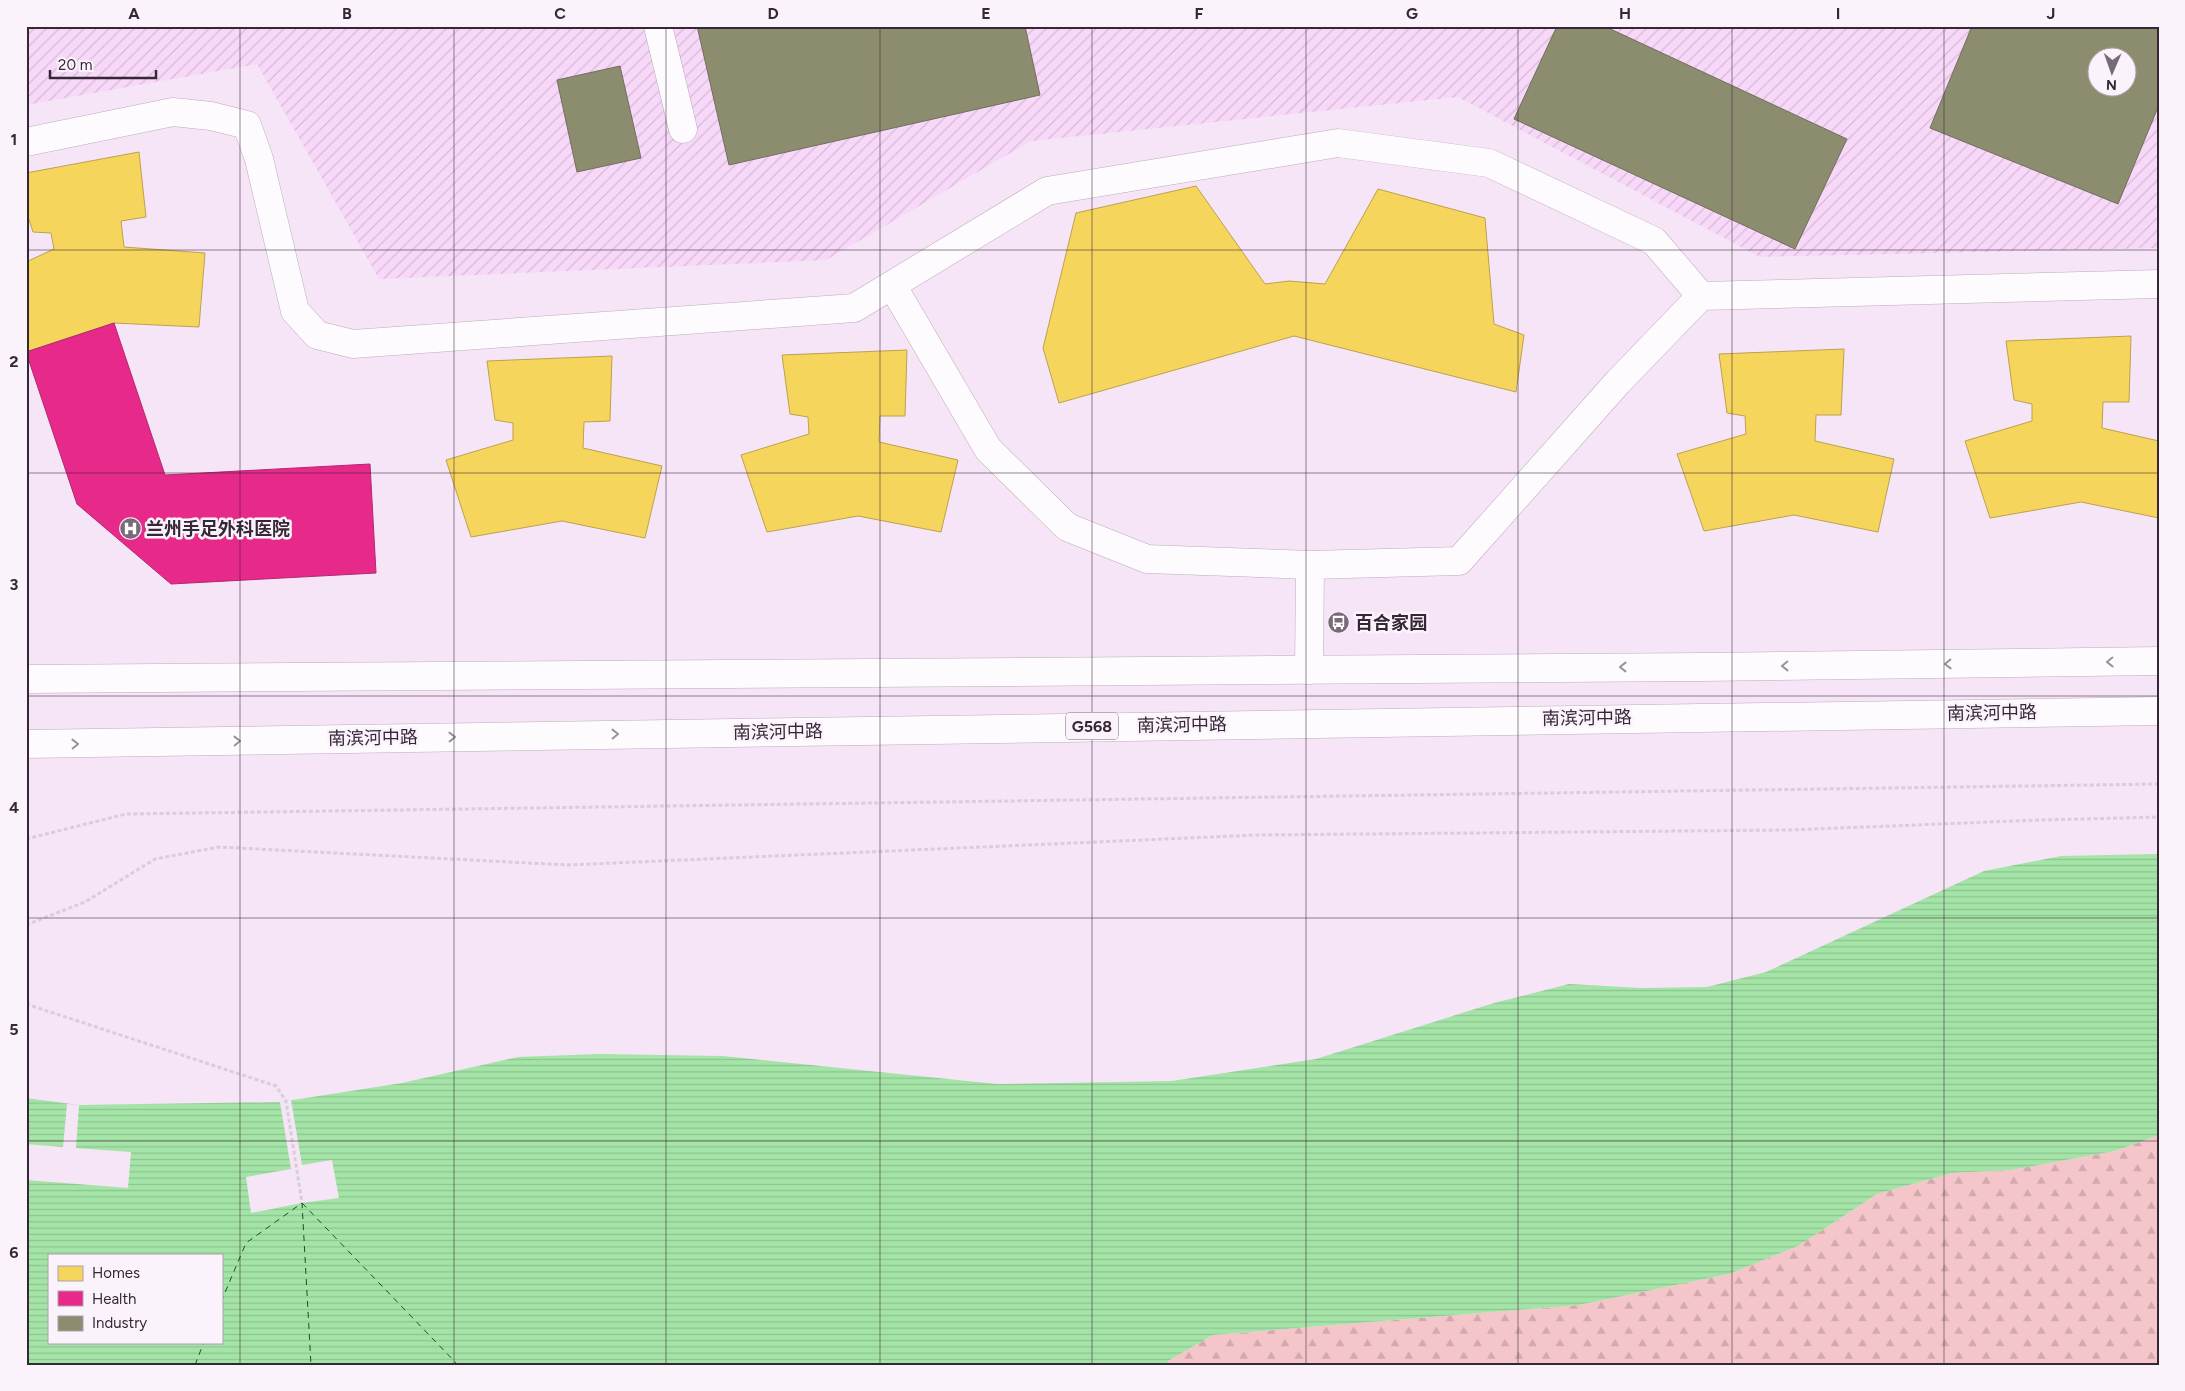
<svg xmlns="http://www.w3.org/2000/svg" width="2185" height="1391" font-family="Figtree,'Noto Sans SC',sans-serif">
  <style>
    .industrial { fill: url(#industrial-furrows); fill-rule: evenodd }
    .forest { fill: url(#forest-firs) }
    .water { fill: url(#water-rules); fill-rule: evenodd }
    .pier { fill: #f6e5f6 }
    .homes { fill: #f6d55c; stroke: #bca151 }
    .health { fill: #e7298a; stroke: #b22871 }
    .industry { fill: #8c8c6e; stroke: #726e5e; fill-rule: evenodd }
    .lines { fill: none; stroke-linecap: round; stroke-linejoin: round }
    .ferry { stroke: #13571b; stroke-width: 1; stroke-dasharray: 6 5; stroke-linecap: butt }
    .minor-casing { stroke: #bbacbb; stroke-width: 29 }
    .highway-casing { stroke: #bbacbb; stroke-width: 29 }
    .path { stroke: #d6d0d6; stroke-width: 3; stroke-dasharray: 4 2.5; stroke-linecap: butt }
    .minor { stroke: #fefbfe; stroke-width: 28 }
    .highway { stroke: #fefbfe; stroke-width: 28 }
    .oneway { stroke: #9a919a }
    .grid { fill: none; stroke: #362737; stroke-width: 1; stroke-opacity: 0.55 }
    .labels { text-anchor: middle; stroke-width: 5; stroke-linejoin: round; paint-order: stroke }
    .shield { fill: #fbf3fb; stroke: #716472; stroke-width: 1 }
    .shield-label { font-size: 16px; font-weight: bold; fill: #362737 }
    .poi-label { font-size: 18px; font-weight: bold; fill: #362737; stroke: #fbf3fb; text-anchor: start }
    .street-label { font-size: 18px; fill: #362737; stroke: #fbf3fb }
    .neatline { fill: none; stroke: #362737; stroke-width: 2 }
    .grid-label { font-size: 16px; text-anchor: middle; font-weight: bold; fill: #362737 }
  </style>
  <defs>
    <pattern id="industrial-furrows" width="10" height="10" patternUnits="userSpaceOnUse" patternTransform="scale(1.25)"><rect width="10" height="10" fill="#f8d8f9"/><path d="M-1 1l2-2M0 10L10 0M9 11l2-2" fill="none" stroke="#d5b9d6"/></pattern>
    <pattern id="forest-firs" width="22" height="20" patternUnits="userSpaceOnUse" patternTransform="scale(1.25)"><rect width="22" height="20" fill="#f4c6ca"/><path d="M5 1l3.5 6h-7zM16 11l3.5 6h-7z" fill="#d2aaae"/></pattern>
    <pattern id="water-rules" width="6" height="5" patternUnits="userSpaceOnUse" patternTransform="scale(1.25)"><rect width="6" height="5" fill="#a4e4a7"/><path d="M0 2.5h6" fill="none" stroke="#8ec490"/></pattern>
  </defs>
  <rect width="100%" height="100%" fill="#f6e5f6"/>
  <path class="industrial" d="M 26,26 L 2159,26 L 2159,248 L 1760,257 L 1458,97 L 1031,141 L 826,260 L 379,279 L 257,64 L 26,105 ZM 2098,58 L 2128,58 L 2128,88 L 2098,88 Z"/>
  <path class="forest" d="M 2159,1135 L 2159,1365 L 1167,1365 L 1168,1361 L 1213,1335 L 1579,1305 L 1729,1274 L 1798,1246 L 1877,1194 L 1952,1173 L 2011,1170 L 2115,1151 Z"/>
  <path class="water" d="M 2159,854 L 2159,1135 L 2115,1151 L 2011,1170 L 1952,1173 L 1877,1194 L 1798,1246 L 1729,1274 L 1579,1305 L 1213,1335 L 1168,1361 L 1167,1365 L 26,1365 L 26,1098 L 79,1105 L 280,1102 L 402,1083 L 518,1057 L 598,1054 L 723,1056 L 997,1084 L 1172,1081 L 1316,1059 L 1494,1003 L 1569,984 L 1641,988 L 1707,987 L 1766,972 L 1984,871 L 2061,856 ZM 49,1255 L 221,1255 L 221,1342 L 49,1342 Z"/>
  <path class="pier" d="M 291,1100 L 302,1165 L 332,1160 L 339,1198 L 302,1203 L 251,1213 L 246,1177 L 291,1169 L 280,1102 Z
    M 67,1104 L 79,1105 L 76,1148 L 131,1152 L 128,1188 L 26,1180 L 26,1144 L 63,1147 Z"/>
  <path class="homes" d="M 139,152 L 146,217 L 121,221 L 124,247 L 205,253 L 199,327 L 114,323 L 26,352 L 26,262 L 54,249 L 51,233 L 33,232 L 26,210 L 26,173 Z
    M 1196,186 L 1265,284 L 1289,281 L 1325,284 L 1378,189 L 1485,218 L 1494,324 L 1524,335 L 1516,392 L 1294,336 L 1059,403 L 1043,348 L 1076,213 Z
    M 2131,336 L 2129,402 L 2103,402 L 2102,428 L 2159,441 L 2159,518 L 2081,502 L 1990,518 L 1965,441 L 2032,421 L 2032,404 L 2014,400 L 2006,341 Z
    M 1844,349 L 1841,415 L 1816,415 L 1815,441 L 1894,459 L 1878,532 L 1794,515 L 1704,531 L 1677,454 L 1746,434 L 1745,416 L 1727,413 L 1719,354 Z
    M 907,350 L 905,416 L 880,416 L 879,442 L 958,460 L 941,532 L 858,516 L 767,532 L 741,455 L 809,434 L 808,417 L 790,414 L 782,355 Z
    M 612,356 L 610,421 L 584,422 L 583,448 L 662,466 L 645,538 L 562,521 L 471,537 L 446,460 L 513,440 L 513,423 L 495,420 L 487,361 Z"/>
  <path class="health" d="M 114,323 L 165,475 L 370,464 L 376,573 L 171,584 L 77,504 L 26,352 Z"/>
  <path class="industry" d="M 697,26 L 1025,26 L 1040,95 L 729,165 Z
    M 1557,26 L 1604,26 L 1847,139 L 1795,249 L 1514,119 Z
    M 1972,26 L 2159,26 L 2159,105 L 2118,204 L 1930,128 ZM 2098,58 L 2128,58 L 2128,88 L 2098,88 Z
    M 620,66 L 641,158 L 577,172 L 557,80 Z"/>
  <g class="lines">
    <path class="ferry" d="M 302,1203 L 458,1365
      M 221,1302 L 246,1243 L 302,1203 L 311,1365
      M 195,1365 L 204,1342"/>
    <defs>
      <path id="minor" d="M 658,26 L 683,129
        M 26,142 L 173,112 L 211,116 L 247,125 L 259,159 L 295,311 L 317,335 L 353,344 L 854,308 L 1047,191 L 1338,143 L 1489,163 L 1654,241 L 1701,296 L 2159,284
        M 892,285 L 988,449 L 1067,527 L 1147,559 L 1310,565 L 1459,561 L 1618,382 L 1701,296
        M 1309,670 L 1310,565"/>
      <path id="highway" d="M 26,679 L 1702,667 L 2159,661
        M 26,744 L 2159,711"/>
    </defs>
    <use href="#minor" class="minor-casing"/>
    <use href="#highway" class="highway-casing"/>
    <path class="path" d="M 26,839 L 126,814 L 2159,784
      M 26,925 L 85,902 L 155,859 L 219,847 L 568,865 L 1257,835 L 1790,830 L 2040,820 L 2159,817
      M 26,1004 L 276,1086 L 286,1101 L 302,1203"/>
    <use href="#minor" class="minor"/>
    <use href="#highway" class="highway"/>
  </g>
  <defs><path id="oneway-chevron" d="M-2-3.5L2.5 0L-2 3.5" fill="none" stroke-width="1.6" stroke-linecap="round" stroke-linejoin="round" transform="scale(1.25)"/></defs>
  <g class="oneway">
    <use href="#oneway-chevron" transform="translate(2110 662) rotate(179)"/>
    <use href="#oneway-chevron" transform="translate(1948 664) rotate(179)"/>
    <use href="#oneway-chevron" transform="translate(1785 666) rotate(179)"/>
    <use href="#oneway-chevron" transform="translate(1623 667) rotate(180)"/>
    <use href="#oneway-chevron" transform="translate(615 734) rotate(-1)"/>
    <use href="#oneway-chevron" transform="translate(452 737) rotate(-1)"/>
    <use href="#oneway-chevron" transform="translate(237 741) rotate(-1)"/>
    <use href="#oneway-chevron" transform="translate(75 744) rotate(-1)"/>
  </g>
  <path class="grid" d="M 240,26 L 240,1365M 454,26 L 454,1365M 666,26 L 666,1365M 880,26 L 880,1365M 1092,26 L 1092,1365M 1306,26 L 1306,1365M 1518,26 L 1518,1365M 1732,26 L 1732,1365M 1944,26 L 1944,1365M 26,250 L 2159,250M 26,473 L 2159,473M 26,696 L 2159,696M 26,918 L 2159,918M 26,1141 L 2159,1141"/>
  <defs>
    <symbol id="hospital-disc" viewBox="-11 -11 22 22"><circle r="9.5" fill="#796a7a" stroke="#fbf3fb"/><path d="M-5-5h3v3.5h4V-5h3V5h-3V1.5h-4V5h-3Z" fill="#fff"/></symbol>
    <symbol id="bus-disc" viewBox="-11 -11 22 22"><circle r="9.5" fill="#796a7a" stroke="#fbf3fb"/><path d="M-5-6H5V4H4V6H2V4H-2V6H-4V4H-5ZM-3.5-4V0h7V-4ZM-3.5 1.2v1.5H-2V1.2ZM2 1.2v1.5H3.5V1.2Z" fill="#fff"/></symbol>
  </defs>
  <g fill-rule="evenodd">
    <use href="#hospital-disc" x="118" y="516" width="25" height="25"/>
    <use href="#bus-disc" x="1326" y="610" width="25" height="25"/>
  </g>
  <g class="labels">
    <rect class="shield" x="1066" y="712.5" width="52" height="27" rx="4"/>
    <g class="shield-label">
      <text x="1092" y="732">G568</text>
    </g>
    <g class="poi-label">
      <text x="146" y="535">兰州手足外科医院</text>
      <text x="1355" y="629">百合家园</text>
    </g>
    <g class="street-label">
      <text transform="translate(1992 713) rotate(-1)" y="6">南滨河中路</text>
      <text transform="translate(1587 718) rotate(-1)" y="6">南滨河中路</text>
      <text transform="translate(1182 725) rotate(-1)" y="6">南滨河中路</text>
      <text transform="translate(778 732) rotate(-1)" y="6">南滨河中路</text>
      <text transform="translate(373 738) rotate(-1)" y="6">南滨河中路</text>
    </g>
  </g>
  <rect width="2185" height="1391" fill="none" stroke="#fbf3fb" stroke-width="55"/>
  <rect x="48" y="1254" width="175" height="90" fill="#fbf3fb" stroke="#aca1ad"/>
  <rect x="58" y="1266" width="25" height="15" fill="#f6d55c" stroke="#aca1ad"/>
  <text x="92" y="1278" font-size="15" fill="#362737">Homes</text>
  <rect x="58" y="1291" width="25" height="15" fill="#e7298a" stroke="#aca1ad"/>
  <text x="92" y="1304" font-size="15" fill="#362737">Health</text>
  <rect x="58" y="1316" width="25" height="15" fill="#8c8c6e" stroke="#aca1ad"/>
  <text x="92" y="1328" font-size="15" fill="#362737">Industry</text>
  <g transform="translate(2112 72) rotate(182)"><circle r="24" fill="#fbf3fb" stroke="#aca1ad"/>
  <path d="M0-4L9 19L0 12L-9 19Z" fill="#796a7a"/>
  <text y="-8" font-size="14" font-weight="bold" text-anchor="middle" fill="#362737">N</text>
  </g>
  <path d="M50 70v8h106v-8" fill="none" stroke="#362737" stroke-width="2.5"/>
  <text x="58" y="70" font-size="15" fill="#362737" stroke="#fbf3fb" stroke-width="4" paint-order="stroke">20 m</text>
  <rect x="28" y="28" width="2130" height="1336" class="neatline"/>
  <g class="grid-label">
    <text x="134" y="19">A</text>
    <text x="347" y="19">B</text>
    <text x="560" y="19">C</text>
    <text x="773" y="19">D</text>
    <text x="986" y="19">E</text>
    <text x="1199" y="19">F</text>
    <text x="1412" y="19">G</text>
    <text x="1625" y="19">H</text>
    <text x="1838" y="19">I</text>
    <text x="2051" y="19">J</text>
    <text x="14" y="145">1</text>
    <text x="14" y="367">2</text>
    <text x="14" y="590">3</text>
    <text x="14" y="813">4</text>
    <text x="14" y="1035">5</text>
    <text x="14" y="1258">6</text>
  </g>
</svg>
